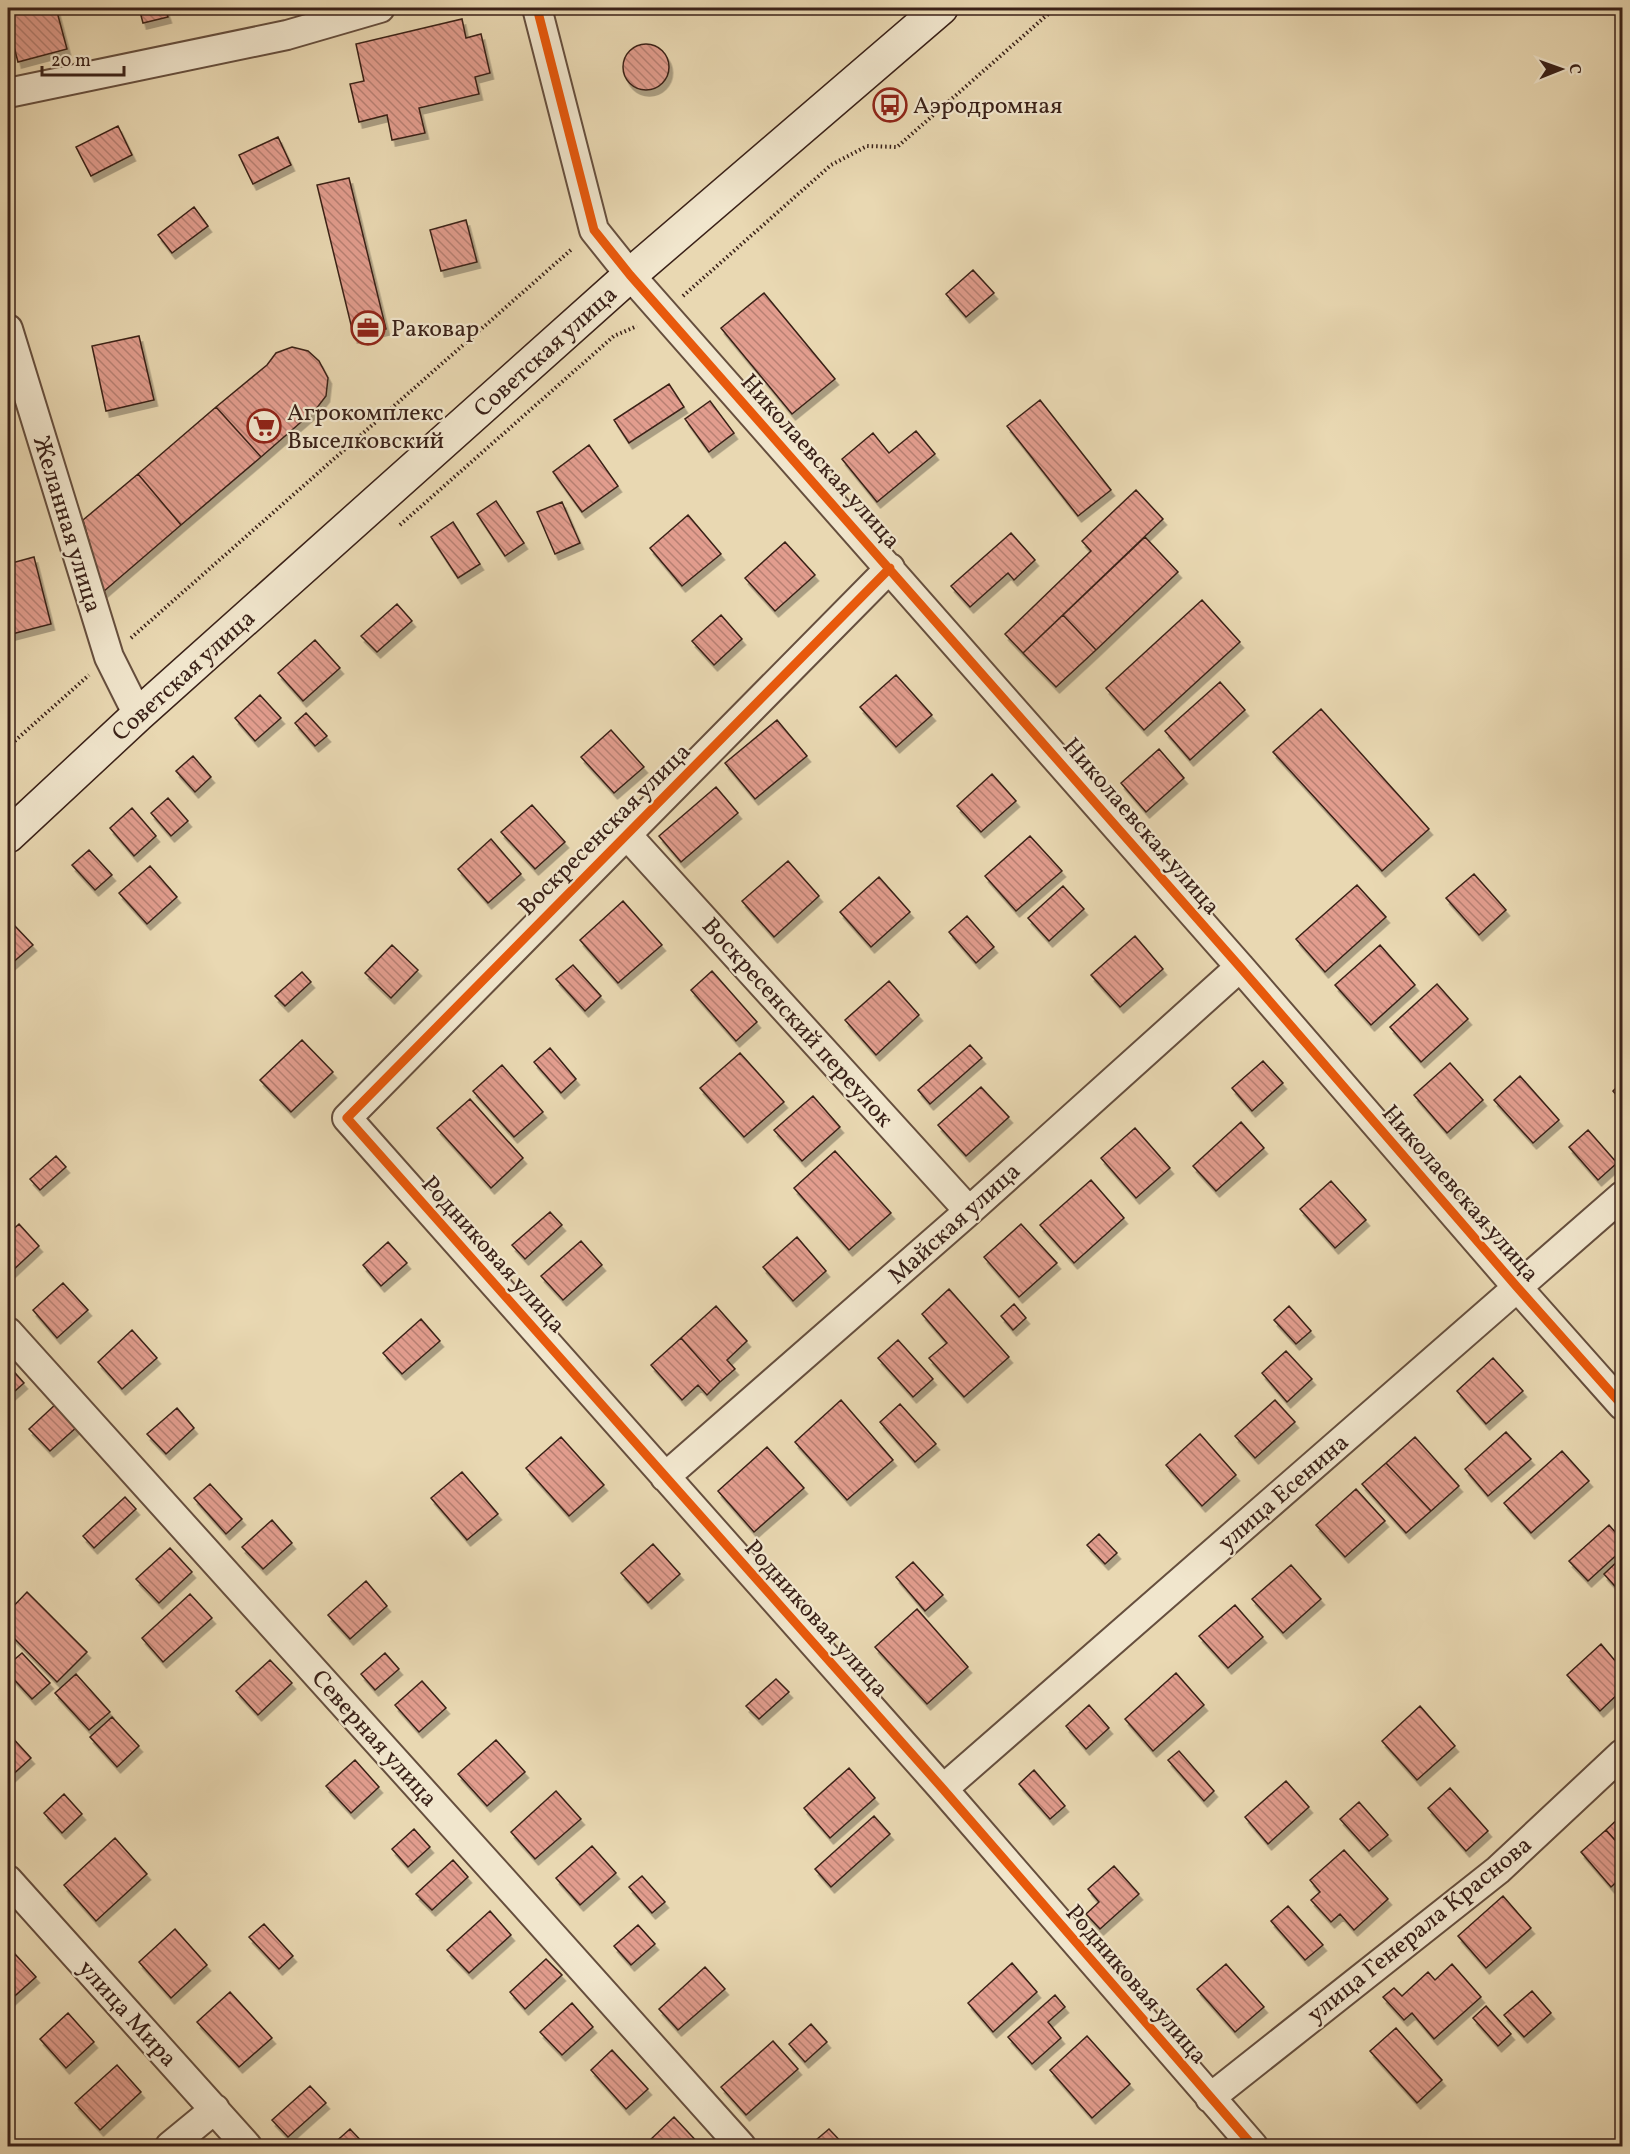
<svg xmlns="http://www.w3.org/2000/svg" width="1630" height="2154" font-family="Vollkorn,serif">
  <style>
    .building { fill: url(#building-back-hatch); stroke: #3a2118; stroke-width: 1.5; filter: url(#shadow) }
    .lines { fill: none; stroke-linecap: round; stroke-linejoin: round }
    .minor-casing { stroke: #664f3e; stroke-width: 32 }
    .secondary-casing { stroke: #3a2118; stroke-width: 36 }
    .path { stroke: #3a2118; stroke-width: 4; stroke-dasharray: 1.5 3; stroke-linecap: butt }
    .minor { stroke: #f1e6cd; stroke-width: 28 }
    .secondary { stroke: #f1e6cd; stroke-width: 33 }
    .cycleway-casing { stroke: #f1e6cd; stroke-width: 13 }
    .cycleway { stroke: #e8590c; stroke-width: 9 }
    .labels { text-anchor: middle; stroke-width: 4.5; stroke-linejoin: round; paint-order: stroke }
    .poi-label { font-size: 24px; fill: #3a2118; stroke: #f1e6cd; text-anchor: start }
    .street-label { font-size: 24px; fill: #3a2118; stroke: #f1e6cd }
  </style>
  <defs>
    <pattern id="building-back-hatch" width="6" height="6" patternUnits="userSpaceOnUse" patternTransform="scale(1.5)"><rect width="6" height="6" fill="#e29d8e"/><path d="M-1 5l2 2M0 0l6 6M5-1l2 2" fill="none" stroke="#b88073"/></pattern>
    <filter id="shadow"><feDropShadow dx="3.5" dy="6" stdDeviation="0" flood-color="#0004"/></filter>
  </defs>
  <rect width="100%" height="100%" fill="#e9d8b2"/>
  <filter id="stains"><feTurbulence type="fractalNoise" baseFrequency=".00333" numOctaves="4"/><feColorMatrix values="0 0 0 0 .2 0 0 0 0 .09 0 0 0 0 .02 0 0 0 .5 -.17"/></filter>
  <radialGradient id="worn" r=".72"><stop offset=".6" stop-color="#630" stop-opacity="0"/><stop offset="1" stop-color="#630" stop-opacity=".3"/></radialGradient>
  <path class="building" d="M 8,8 L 56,8 L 67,49 L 18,62 L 8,24 Z
    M 139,8 L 165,8 L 168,17 L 143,23 Z
    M 462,19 L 466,38 L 481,34 L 490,73 L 475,77 L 479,94 L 419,108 L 425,133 L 392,140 L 387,115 L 359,122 L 350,84 L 364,81 L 356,44 Z
    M623 67a23 23 0 1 1 46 0a23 23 0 1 1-46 0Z
    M 118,126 L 132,155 L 91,176 L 76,147 Z
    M 278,137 L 291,165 L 253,184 L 239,155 Z
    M 349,178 L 386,329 L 354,337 L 317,185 Z
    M 194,207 L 208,226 L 172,253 L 158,235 Z
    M 466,220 L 477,262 L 441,271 L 430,230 Z
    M 973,270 L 994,293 L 966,317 L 946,294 Z
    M 764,293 L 835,379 L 792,414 L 721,328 Z
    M 139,336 L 154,400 L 106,411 L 92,346 Z
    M 292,347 L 308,351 L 319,361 L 328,378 L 326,396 L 316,409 L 261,457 L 216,407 L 267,365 L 276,353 Z
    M 669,384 L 684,407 L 629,443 L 614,420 Z
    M 1040,400 L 1111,490 L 1078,516 L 1007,426 Z
    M 710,401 L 734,433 L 709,452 L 685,419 Z
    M 216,407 L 261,457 L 181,525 L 138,474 Z
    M 916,431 L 935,454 L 877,502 L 842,459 L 873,433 L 889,453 Z
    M 589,445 L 618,486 L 582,512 L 553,472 Z
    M 138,474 L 181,525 L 103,592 L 83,520 Z
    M 1136,490 L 1163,519 L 1023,653 L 1005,634 L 1091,551 L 1082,541 Z
    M 496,501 L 524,543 L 505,556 L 477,514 Z
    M 562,502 L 580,543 L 555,554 L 537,512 Z
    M 688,515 L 721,554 L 682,586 L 650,548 Z
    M 453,522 L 480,564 L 458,578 L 431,537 Z
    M 1011,533 L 1035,560 L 1014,580 L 1008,573 L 970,607 L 951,586 Z
    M 1145,537 L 1178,572 L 1096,650 L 1063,615 Z
    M 785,542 L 815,575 L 775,611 L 745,578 Z
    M 34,557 L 51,624 L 8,635 L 8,564 Z
    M 1202,600 L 1240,642 L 1144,730 L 1106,688 Z
    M 397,604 L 412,621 L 377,652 L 361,636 Z
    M 721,615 L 742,639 L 714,665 L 692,641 Z
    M 1063,615 L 1096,650 L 1056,687 L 1023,653 Z
    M 315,640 L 340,668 L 303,701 L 278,673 Z
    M 896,675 L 932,715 L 896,747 L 860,707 Z
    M 1220,682 L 1245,710 L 1190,760 L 1165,731 Z
    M 260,695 L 281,718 L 255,741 L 235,718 Z
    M 1321,709 L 1429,829 L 1382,871 L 1273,752 Z
    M 306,713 L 327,736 L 315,746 L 295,723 Z
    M 777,720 L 807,756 L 755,799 L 725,763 Z
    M 611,730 L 644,767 L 614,793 L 581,757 Z
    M 1159,749 L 1184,778 L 1146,812 L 1121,783 Z
    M 193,756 L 211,777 L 195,792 L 176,771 Z
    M 992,774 L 1016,801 L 981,832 L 957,806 Z
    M 716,787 L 738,813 L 681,862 L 659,836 Z
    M 168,798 L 188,821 L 171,836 L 151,813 Z
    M 532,805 L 565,842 L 535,869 L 501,832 Z
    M 132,808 L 156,836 L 134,856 L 110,828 Z
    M 1030,836 L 1062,871 L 1016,911 L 985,876 Z
    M 491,839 L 521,874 L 488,903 L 458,869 Z
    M 89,850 L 112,875 L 95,890 L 72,865 Z
    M 788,861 L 819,896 L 774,937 L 742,901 Z
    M 150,866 L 177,897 L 147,924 L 119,893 Z
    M 1474,874 L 1506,910 L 1479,935 L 1446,898 Z
    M 879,877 L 910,912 L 871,947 L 840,912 Z
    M 1357,885 L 1386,917 L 1325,972 L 1296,939 Z
    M 1063,886 L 1084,909 L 1049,941 L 1028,918 Z
    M 623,901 L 662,945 L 618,983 L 580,940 Z
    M 967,916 L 994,947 L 976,963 L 949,932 Z
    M 14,925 L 33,945 L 11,964 L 8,961 L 8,931 Z
    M 1135,936 L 1163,969 L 1120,1007 L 1091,975 Z
    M 392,945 L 418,970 L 391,998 L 365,973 Z
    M 1380,945 L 1415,985 L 1371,1025 L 1335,985 Z
    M 573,965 L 601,996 L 585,1011 L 556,979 Z
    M 712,971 L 757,1022 L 736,1041 L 691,990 Z
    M 302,972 L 311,982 L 285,1006 L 275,996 Z
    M 889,981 L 919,1015 L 876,1055 L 845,1020 Z
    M 1437,984 L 1468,1019 L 1421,1062 L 1390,1027 Z
    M 302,1040 L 333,1072 L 291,1112 L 260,1080 Z
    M 970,1045 L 982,1058 L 930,1104 L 918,1090 Z
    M 550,1048 L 576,1079 L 561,1093 L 534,1062 Z
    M 740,1053 L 784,1102 L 744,1137 L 700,1088 Z
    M 1263,1061 L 1283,1083 L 1252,1111 L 1232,1088 Z
    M 1450,1063 L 1483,1100 L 1447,1133 L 1414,1095 Z
    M 502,1065 L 543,1112 L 514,1137 L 473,1091 Z
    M 1520,1076 L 1559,1120 L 1533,1143 L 1494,1100 Z
    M 1622,1082 L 1622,1102 L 1613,1091 Z
    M 981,1087 L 1009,1117 L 966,1156 L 938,1125 Z
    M 813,1096 L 840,1127 L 802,1161 L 774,1130 Z
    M 470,1099 L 523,1158 L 491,1188 L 437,1128 Z
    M 1241,1122 L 1264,1148 L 1216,1191 L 1193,1166 Z
    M 1135,1128 L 1170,1168 L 1136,1198 L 1101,1158 Z
    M 1588,1130 L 1617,1163 L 1598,1180 L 1569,1147 Z
    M 835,1151 L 891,1213 L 849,1250 L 794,1188 Z
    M 56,1156 L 66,1167 L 40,1190 L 30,1179 Z
    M 1091,1180 L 1124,1218 L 1074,1263 L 1040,1225 Z
    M 1331,1181 L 1366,1220 L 1335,1248 L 1300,1209 Z
    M 550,1212 L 562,1225 L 525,1259 L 512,1245 Z
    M 19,1224 L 39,1246 L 11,1272 L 8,1268 L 8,1234 Z
    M 1021,1224 L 1057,1263 L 1019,1297 L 984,1257 Z
    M 797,1237 L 826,1271 L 793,1301 L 763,1267 Z
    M 581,1241 L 602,1265 L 563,1300 L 541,1276 Z
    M 388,1242 L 407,1263 L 381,1286 L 363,1265 Z
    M 63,1283 L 88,1310 L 57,1338 L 33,1310 Z
    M 949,1289 L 1009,1357 L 964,1397 L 929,1358 L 947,1343 L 922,1314 Z
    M 1014,1304 L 1026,1318 L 1013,1330 L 1001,1316 Z
    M 716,1306 L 747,1341 L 727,1360 L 735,1369 L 720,1382 L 681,1338 Z
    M 1289,1306 L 1311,1331 L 1296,1344 L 1274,1320 Z
    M 421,1319 L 440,1341 L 402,1374 L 383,1353 Z
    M 132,1330 L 157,1358 L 122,1389 L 98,1362 Z
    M 681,1338 L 720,1382 L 707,1395 L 698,1385 L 682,1400 L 651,1365 Z
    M 898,1340 L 933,1379 L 913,1397 L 878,1358 Z
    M 1286,1351 L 1312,1379 L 1287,1402 L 1262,1373 Z
    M 1493,1358 L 1523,1391 L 1486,1424 L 1457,1391 Z
    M 8,1365 L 24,1383 L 8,1397 Z
    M 841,1400 L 893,1460 L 847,1500 L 795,1442 Z
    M 1275,1400 L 1295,1422 L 1255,1458 L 1235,1436 Z
    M 57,1403 L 78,1426 L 50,1451 L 29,1429 Z
    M 900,1404 L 936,1444 L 915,1462 L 880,1422 Z
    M 177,1408 L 194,1428 L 166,1454 L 147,1434 Z
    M 1506,1432 L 1531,1459 L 1488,1496 L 1465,1469 Z
    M 1200,1434 L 1236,1475 L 1202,1506 L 1166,1465 Z
    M 561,1437 L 604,1485 L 569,1516 L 526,1468 Z
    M 1415,1437 L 1459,1486 L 1431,1511 L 1386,1463 Z
    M 767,1447 L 804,1488 L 754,1532 L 718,1491 Z
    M 1562,1451 L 1589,1481 L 1531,1533 L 1504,1503 Z
    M 1386,1463 L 1431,1511 L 1406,1533 L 1362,1484 Z
    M 462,1472 L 498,1514 L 467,1540 L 431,1498 Z
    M 210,1484 L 242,1519 L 226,1534 L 194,1498 Z
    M 1356,1489 L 1385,1521 L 1345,1557 L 1316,1525 Z
    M 125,1497 L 136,1509 L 94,1548 L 83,1536 Z
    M 272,1520 L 292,1543 L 263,1569 L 242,1547 Z
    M 1609,1525 L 1622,1540 L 1622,1550 L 1588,1581 L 1569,1561 Z
    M 1099,1534 L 1117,1553 L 1105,1564 L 1087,1545 Z
    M 653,1544 L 680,1574 L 648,1603 L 621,1573 Z
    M 170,1548 L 192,1572 L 159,1603 L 136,1579 Z
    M 1622,1557 L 1622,1594 L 1604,1574 Z
    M 913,1562 L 943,1595 L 925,1611 L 896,1577 Z
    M 1291,1565 L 1321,1599 L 1283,1633 L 1252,1599 Z
    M 366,1581 L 387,1606 L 350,1639 L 328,1615 Z
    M 27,1592 L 87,1652 L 57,1682 L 8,1632 L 8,1612 Z
    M 190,1594 L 212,1618 L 163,1662 L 142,1638 Z
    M 1235,1605 L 1263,1637 L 1228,1668 L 1199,1636 Z
    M 917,1609 L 968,1667 L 927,1704 L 875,1647 Z
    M 1601,1644 L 1622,1669 L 1622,1690 L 1600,1711 L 1567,1675 Z
    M 22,1653 L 50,1683 L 32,1699 L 8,1673 L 8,1665 Z
    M 385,1653 L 399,1669 L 375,1690 L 361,1674 Z
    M 270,1660 L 292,1683 L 258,1715 L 236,1691 Z
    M 1176,1673 L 1204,1705 L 1153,1751 L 1125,1719 Z
    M 76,1674 L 110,1712 L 89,1730 L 55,1693 Z
    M 776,1679 L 789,1692 L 759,1719 L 746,1706 Z
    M 422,1681 L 446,1708 L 419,1732 L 395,1705 Z
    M 1089,1705 L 1109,1728 L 1086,1749 L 1066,1726 Z
    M 1420,1706 L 1455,1746 L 1417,1780 L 1382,1741 Z
    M 112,1717 L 139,1746 L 117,1767 L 90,1737 Z
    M 8,1733 L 31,1758 L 8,1779 Z
    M 496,1740 L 525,1772 L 487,1806 L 458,1774 Z
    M 1179,1751 L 1214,1791 L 1204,1801 L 1168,1760 Z
    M 355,1760 L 379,1787 L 351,1813 L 326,1786 Z
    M 849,1768 L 875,1798 L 830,1838 L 804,1808 Z
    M 1034,1770 L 1065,1806 L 1050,1819 L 1019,1784 Z
    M 1286,1781 L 1309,1807 L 1268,1844 L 1245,1817 Z
    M 1450,1788 L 1488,1831 L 1466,1851 L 1428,1808 Z
    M 556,1791 L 581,1819 L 535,1859 L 511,1832 Z
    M 64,1794 L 82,1814 L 62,1833 L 44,1813 Z
    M 1359,1802 L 1388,1835 L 1369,1851 L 1340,1819 Z
    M 1622,1815 L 1622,1848 L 1606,1830 Z
    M 874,1816 L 890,1834 L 831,1887 L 815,1869 Z
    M 414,1829 L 430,1847 L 408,1867 L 392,1849 Z
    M 1606,1830 L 1622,1848 L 1622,1877 L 1611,1887 L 1581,1852 Z
    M 115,1838 L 147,1874 L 96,1921 L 64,1885 Z
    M 592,1846 L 616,1873 L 580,1905 L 556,1878 Z
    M 1344,1850 L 1388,1899 L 1354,1930 L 1340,1914 L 1331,1922 L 1311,1900 L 1320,1892 L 1310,1880 Z
    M 453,1860 L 468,1877 L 432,1910 L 416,1894 Z
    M 1114,1866 L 1139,1894 L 1100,1929 L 1086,1914 L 1099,1902 L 1088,1889 Z
    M 642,1876 L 665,1902 L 652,1913 L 629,1887 Z
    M 1503,1896 L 1531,1928 L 1486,1968 L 1458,1936 Z
    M 1288,1906 L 1323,1945 L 1305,1960 L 1271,1921 Z
    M 490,1911 L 511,1935 L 469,1973 L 447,1950 Z
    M 264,1924 L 293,1956 L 279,1969 L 249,1937 Z
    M 638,1925 L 655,1944 L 631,1965 L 614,1946 Z
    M 175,1929 L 207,1965 L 171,1998 L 139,1962 Z
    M 15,1954 L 36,1977 L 8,2002 L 8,1961 Z
    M 546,1959 L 562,1975 L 525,2009 L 510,1992 Z
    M 1012,1963 L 1037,1992 L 993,2032 L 968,2003 Z
    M 1226,1964 L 1264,2007 L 1235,2032 L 1197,1989 Z
    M 1452,1964 L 1481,1997 L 1434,2039 L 1412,2013 L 1404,2020 L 1383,1997 L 1394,1988 L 1402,1996 L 1428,1972 L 1435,1980 Z
    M 705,1967 L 725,1989 L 678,2030 L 659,2009 Z
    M 1532,1991 L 1551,2013 L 1524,2037 L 1504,2015 Z
    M 230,1992 L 272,2038 L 239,2067 L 197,2022 Z
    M 1055,1995 L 1065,2007 L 1048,2022 L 1061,2038 L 1032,2064 L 1008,2037 Z
    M 572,2003 L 593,2027 L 562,2055 L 540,2032 Z
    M 1486,2006 L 1511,2034 L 1498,2046 L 1473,2018 Z
    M 68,2013 L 94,2042 L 66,2068 L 40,2039 Z
    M 811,2024 L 827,2042 L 805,2062 L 789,2044 Z
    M 1396,2028 L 1442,2080 L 1417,2103 L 1370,2051 Z
    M 1087,2036 L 1130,2084 L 1092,2118 L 1050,2070 Z
    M 773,2041 L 798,2069 L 746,2115 L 721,2087 Z
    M 612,2050 L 648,2089 L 626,2109 L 591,2070 Z
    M 117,2065 L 141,2092 L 100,2130 L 75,2103 Z
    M 310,2086 L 326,2103 L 288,2137 L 272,2120 Z
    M 674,2117 L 701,2146 L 653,2146 L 649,2141 Z
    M 350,2129 L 366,2146 L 331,2146 Z
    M 829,2129 L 845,2146 L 809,2146 Z"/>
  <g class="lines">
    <defs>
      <path id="minor" d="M 537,8 L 594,230 L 630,275 L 1240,967 L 1517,1287 L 1622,1405
        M 8,93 L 287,35 L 380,8
        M 8,329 L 109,657 L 138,715
        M 890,568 L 347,1118 L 943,1789 L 1253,2146
        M 626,834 L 969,1211
        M 8,1332 L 498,1875 L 741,2146
        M 665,1477 L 969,1211 L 1240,967
        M 943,1789 L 1622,1196
        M 8,1880 L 247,2146
        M 1210,2098 L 1498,1870 L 1622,1754
        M 170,2146 L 215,2109"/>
      <path id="secondary" d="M 8,836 L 138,715 L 630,275 L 941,8"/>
    </defs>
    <use href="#minor" class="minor-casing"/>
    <use href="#secondary" class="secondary-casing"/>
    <path class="path" d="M 683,296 L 831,165 L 867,146 L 897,147 L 1055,8
      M 400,525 L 614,336 L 637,326
      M 131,638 L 573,248
      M 8,747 L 89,675
      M 8,871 L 14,865"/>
    <use href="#minor" class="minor"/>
    <use href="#secondary" class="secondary"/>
    <defs>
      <path id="cycleway" d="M 537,8 L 594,230 L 630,275 L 1240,967 L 1517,1287 L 1622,1405
        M 890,568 L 347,1118 L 943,1789 L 1253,2146"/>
    </defs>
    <use href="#cycleway" class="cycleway-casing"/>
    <use href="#cycleway" class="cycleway"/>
  </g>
  <defs>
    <symbol id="bus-ring" viewBox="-11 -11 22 22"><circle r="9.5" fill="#f1e6cd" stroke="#8f2418" stroke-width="1.5"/><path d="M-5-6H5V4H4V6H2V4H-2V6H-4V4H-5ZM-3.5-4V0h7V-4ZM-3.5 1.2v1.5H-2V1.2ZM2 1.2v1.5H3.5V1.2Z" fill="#8f2418"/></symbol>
    <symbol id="office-ring" viewBox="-11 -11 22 22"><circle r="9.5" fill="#f1e6cd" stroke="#8f2418" stroke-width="1.5"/><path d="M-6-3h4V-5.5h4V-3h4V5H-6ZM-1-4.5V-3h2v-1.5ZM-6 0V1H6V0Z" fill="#8f2418"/></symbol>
    <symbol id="supermarket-ring" viewBox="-11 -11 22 22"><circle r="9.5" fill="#f1e6cd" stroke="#8f2418" stroke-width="1.5"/><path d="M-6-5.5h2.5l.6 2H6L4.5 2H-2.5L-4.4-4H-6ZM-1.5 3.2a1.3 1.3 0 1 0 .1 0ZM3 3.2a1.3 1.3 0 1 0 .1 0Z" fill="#8f2418"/></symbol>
  </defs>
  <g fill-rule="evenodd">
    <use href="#bus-ring" x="871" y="86" width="38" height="38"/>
    <use href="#office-ring" x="349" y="309" width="38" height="38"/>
    <use href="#supermarket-ring" x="245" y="407" width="38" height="38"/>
  </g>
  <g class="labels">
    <g class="poi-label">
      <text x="913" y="113">Аэродромная</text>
      <text x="391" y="336">Раковар</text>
      <text x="287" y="420">Агрокомплекс<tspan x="287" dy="28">Выселковский</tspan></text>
    </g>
    <g class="street-label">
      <text transform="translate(545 351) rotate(-42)" y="8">Советская улица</text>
      <text transform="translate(821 461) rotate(48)" y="8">Николаевская улица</text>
      <text transform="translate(68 524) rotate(73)" y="8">Желанная улица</text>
      <text transform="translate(183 675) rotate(-42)" y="8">Советская улица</text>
      <text transform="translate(1142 826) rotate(49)" y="8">Николаевская улица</text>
      <text transform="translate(604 829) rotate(-45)" y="8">Воскресенская улица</text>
      <text transform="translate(798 1022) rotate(48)" y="8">Воскресенский переулок</text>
      <text transform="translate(1461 1193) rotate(49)" y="8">Николаевская улица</text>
      <text transform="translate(954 1223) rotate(-42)" y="8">Майская улица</text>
      <text transform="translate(494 1254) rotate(48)" y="8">Родниковая улица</text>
      <text transform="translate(1283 1492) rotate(-41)" y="8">улица Есенина</text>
      <text transform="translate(817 1618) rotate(48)" y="8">Родниковая улица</text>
      <text transform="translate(375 1738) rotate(48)" y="8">Северная улица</text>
      <text transform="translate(1419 1929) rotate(-39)" y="8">улица Генерала Краснова</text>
      <text transform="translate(1137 1984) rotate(49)" y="8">Родниковая улица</text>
      <text transform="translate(128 2013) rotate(48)" y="8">улица Мира</text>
    </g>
  </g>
  <rect width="1630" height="2154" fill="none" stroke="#e9d8b2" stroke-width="30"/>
  <rect x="9" y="9" width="1612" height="2136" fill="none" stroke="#3a2118" stroke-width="3"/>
  <rect x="15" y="15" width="1600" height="2124" fill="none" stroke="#3a2118" stroke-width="1.5"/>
  <g transform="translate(1561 69) rotate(89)" stroke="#f1e6cd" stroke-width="4.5" paint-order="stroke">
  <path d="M0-4.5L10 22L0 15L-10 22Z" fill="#3a2118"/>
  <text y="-9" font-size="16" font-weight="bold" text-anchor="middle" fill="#3a2118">С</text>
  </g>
  <path d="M42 66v9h82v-9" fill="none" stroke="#3a2118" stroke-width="3"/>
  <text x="51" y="66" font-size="18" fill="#3a2118" stroke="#f1e6cd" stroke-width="4.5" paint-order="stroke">20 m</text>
  <rect width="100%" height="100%" filter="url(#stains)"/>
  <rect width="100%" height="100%" fill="url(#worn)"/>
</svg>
